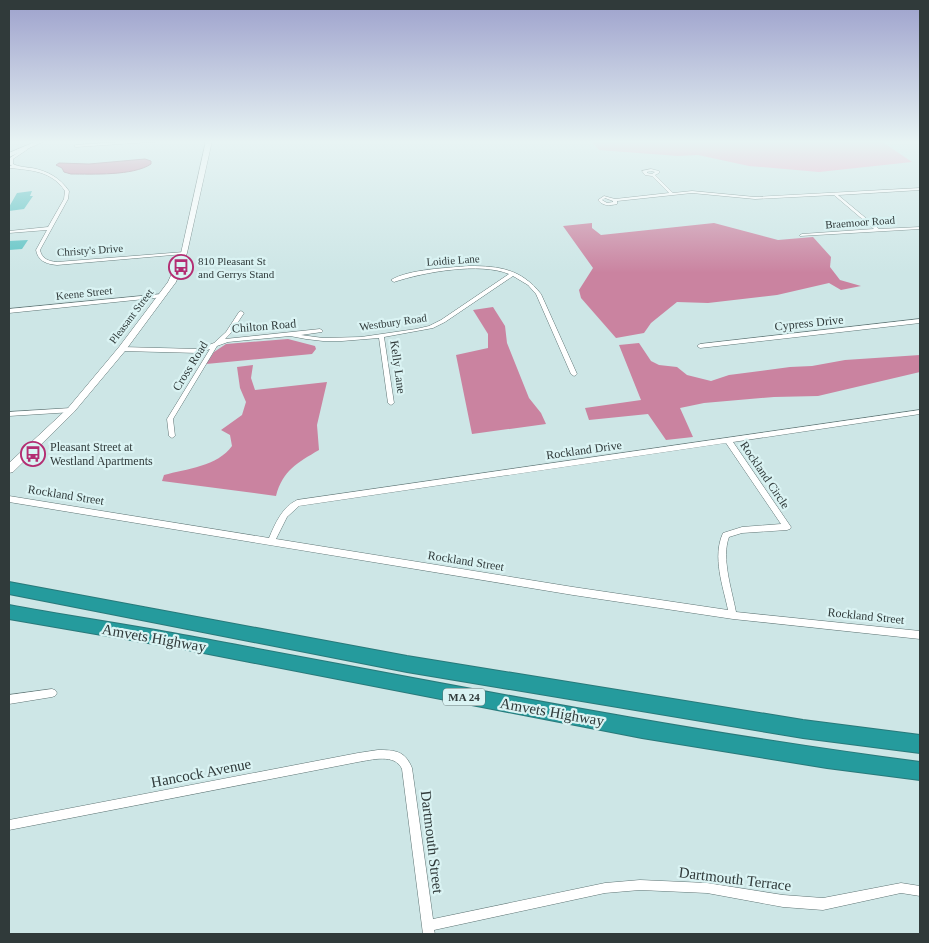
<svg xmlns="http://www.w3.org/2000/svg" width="929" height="943" font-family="Georgia,serif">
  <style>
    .green { fill: #f3aac7 }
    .forest { fill: #ca83a0 }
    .water { fill: #cc84a1; stroke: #9d6e82 }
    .building { fill: #5cc2c3 }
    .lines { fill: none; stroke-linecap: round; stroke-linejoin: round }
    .street-casing { stroke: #5f7575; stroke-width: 1 }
    .secondary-casing { stroke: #5f7575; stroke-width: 1 }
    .highway-casing { stroke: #29797a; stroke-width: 2 }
    .street { fill: #fff; fill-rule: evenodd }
    .secondary { fill: #fff; fill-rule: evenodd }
    .highway { fill: #259b9d; fill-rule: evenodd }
    .labels { text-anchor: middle; stroke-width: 4.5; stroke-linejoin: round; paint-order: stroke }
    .far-street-label { font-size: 11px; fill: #303a3a; stroke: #daf3f3 }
    .far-poi-label { font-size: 11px; fill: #303a3a; stroke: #daf3f3; text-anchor: start }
    .shield { fill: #daf3f3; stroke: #637272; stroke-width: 1 }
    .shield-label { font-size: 11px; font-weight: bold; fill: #303a3a }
    .street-label { font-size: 12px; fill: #303a3a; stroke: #daf3f3 }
    .poi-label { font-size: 12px; fill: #303a3a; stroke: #daf3f3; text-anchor: start }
    .near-street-label { font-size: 15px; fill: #303a3a; stroke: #daf3f3 }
  </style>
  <rect width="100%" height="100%" fill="#cde6e6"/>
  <path class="green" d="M 591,141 L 881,141 L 912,162 L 819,172 L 749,166 L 698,155 L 678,156 L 599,150 Z"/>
  <path class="forest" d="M 592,223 L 592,228 L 601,235 L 714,223 L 778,240 L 813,237 L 831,257 L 830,267 L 840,280 L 861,286 L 841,290 L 829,283 L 777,295 L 708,303 L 677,302 L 651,323 L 644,333 L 616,338 L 581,298 L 579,290 L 593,268 L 563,226 Z
    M 493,307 L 505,326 L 507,343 L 529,398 L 541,413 L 546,424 L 472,434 L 456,355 L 488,348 L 488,334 L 473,310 Z
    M 288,339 L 315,346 L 316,349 L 312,354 L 206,364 L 214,352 L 226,344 Z
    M 639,343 L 651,361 L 659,365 L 677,367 L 687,375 L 711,381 L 729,375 L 790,367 L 812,366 L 845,360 L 920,355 L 920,372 L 818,396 L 774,397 L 704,403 L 680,408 L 693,437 L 666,440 L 648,414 L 589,420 L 585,408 L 641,400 L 619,345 Z
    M 253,365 L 251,378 L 255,390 L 327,382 L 317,425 L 319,450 C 297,463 283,470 276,496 L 162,481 L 164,475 C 186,469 218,466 232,446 L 230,435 L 221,430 L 242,415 L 246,402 L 240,388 L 237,367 Z"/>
  <path class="water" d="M 145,159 L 151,161 L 151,164 C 133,176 92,174 71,174 L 64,172 L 62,168 L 56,165 L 59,163 L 89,164 Z"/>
  <path class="building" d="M 32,191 L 30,196 L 33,196 L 24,209 L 9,211 L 9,207 L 17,193 Z
    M 28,240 L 22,249 L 9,250 L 9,241 Z"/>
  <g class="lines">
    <defs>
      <path id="street" d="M 135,141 L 164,141 L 76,147 L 74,146 L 76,145 Z
        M 25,148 L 28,149 L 13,159 L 13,164 C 19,167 25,167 32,168 C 48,171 60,178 69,191 L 68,199 L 40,250 C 42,259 48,261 57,262 L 184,252 L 186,253 L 184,254 L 57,265 C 46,264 38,261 36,250 L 47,230 L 9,233 L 9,231 L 48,227 L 64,199 L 65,191 C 52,171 31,170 9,168 L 9,166 L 12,166 L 9,164 L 10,158 Z
        M 651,169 L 659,171 L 659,173 L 655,175 L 673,193 L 692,191 L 755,197 L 920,188 L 920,190 L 838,195 L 879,229 L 920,227 L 920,229 L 800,236 L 800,235 L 802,234 L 874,229 L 834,195 L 755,199 L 692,193 L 617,201 L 617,204 C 609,206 603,206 598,200 L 604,196 L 615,199 L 669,193 L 652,176 L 645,175 L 642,171 ZM 651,171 L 655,172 L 652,174 L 647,173 L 647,172 ZM 605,198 L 613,201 L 613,202 L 607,203 L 602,200 Z
        M 469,266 C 500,266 521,269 541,294 L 577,374 L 576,375 L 574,376 L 571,374 L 536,294 L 528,285 L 513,276 L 445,322 L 433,328 L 384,337 L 394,403 L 391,405 L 388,403 L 379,338 L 342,341 L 323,341 L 306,339 L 290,336 L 228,342 L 217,346 L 173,419 L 175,436 L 172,438 L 169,436 L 167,419 L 210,349 L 199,353 L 122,351 L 119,349 L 122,347 L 198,349 L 214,343 L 226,332 L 239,312 L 241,311 L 244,313 L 230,334 L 225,339 L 320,329 L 323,331 L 322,332 L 301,335 L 323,338 L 361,337 L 416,329 L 429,326 L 441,320 L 509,274 C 480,262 424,272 394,282 L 391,280 C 409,269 448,268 469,266 Z
        M 162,294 L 165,296 L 164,297 L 9,313 L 9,309 Z
        M 920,319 L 920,323 L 700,348 L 697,346 L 700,344 Z
        M 71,408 L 73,408 L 74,410 L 73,412 L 9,416 L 9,412 Z
        M 920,410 L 920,414 L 733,442 L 791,527 L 790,529 L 787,530 L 742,533 L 729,537 C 721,558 732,590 736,612 L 920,631 L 920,639 L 733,619 L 573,595 L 9,502 L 9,496 L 269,538 C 275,524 282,507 297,500 ZM 726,443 L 781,524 L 742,527 L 723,533 C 712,557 723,586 728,610 L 573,587 L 276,539 L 287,517 L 299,506 Z
        M 52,689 L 55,690 L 57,693 L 55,696 L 52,697 L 9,704 L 9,695 Z
        M 378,750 C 396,750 405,751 412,768 L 433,919 L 605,883 L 640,880 L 707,883 L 783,895 L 823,898 L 901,883 L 920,886 L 920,896 L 901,893 L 823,910 L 783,907 L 707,893 L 640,890 L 605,893 L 434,930 L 435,934 L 423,934 L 402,769 C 395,753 371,760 358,762 L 9,830 L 9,820 L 358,753 Z"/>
      <path id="secondary" d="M 37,141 L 45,141 L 9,157 L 9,153 Z
        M 206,141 L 212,141 L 187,253 L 176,282 L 125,351 L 74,412 L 13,472 L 9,473 L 9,463 L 68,408 L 119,347 L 168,282 L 181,253 Z"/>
      <path id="highway" d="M 9,582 L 407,656 L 803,720 L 920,735 L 920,753 L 803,738 L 407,672 L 9,594 Z
        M 9,605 C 67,616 125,624 183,635 C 428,680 672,730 920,762 L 920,780 L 827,768 L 642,738 L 183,649 L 9,619 Z"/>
    </defs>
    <use href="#street" class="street-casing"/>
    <use href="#secondary" class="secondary-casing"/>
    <use href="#highway" class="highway-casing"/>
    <use href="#street" class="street"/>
    <use href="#secondary" class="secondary"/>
    <use href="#highway" class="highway"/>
  </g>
  <linearGradient id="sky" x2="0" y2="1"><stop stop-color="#9da1cc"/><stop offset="0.52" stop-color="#e8f4f4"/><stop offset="1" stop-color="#e8f4f4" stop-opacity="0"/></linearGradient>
  <rect width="929" height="273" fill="url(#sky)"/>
  <defs>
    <symbol id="bus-ring" viewBox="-11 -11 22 22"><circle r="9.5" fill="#daf3f3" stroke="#b32d72" stroke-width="1.5"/><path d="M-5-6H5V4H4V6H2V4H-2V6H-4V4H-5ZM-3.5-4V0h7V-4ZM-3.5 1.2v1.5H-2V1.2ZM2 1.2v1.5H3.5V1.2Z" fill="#b32d72"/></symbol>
  </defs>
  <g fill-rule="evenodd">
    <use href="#bus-ring" x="167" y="253" width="28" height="28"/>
    <use href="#bus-ring" x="19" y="440" width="28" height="28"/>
  </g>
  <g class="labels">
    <g class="far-street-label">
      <text transform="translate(860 222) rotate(-4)" y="4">Braemoor Road</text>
      <text transform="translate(90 250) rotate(-4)" y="4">Christy's Drive</text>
      <text transform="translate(453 260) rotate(-4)" y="4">Loidie Lane</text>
      <text transform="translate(84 293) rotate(-6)" y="4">Keene Street</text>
      <text transform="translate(131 316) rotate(-53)" y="4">Pleasant Street</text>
      <text transform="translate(393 322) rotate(-8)" y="4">Westbury Road</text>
    </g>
    <g class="far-poi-label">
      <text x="198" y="265">810 Pleasant St<tspan x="198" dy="13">and Gerrys Stand</tspan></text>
    </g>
    <rect class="shield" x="443" y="688.5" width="42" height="17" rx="4"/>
    <g class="shield-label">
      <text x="464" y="701">MA 24</text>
    </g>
    <g class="street-label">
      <text transform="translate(809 323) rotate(-6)" y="4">Cypress Drive</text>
      <text transform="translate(264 326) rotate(-5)" y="4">Chilton Road</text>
      <text transform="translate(190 366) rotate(-58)" y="4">Cross Road</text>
      <text transform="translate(398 367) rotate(82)" y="4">Kelly Lane</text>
      <text transform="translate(584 450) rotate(-8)" y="4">Rockland Drive</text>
      <text transform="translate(765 475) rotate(56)" y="4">Rockland Circle</text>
      <text transform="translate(66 495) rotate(9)" y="4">Rockland Street</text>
      <text transform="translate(466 561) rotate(9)" y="4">Rockland Street</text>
      <text transform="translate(866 616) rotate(6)" y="4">Rockland Street</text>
    </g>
    <g class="poi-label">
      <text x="50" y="451">Pleasant Street at<tspan x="50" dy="14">Westland Apartments</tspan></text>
    </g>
    <g class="near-street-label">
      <text transform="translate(154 638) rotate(10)" y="5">Amvets Highway</text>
      <text transform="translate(552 712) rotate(10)" y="5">Amvets Highway</text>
      <text transform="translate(201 773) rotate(-11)" y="5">Hancock Avenue</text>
      <text transform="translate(432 842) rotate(83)" y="5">Dartmouth Street</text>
      <text transform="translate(735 879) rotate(7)" y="5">Dartmouth Terrace</text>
    </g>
  </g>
  <rect width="929" height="943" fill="none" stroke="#303a3a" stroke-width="20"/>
</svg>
